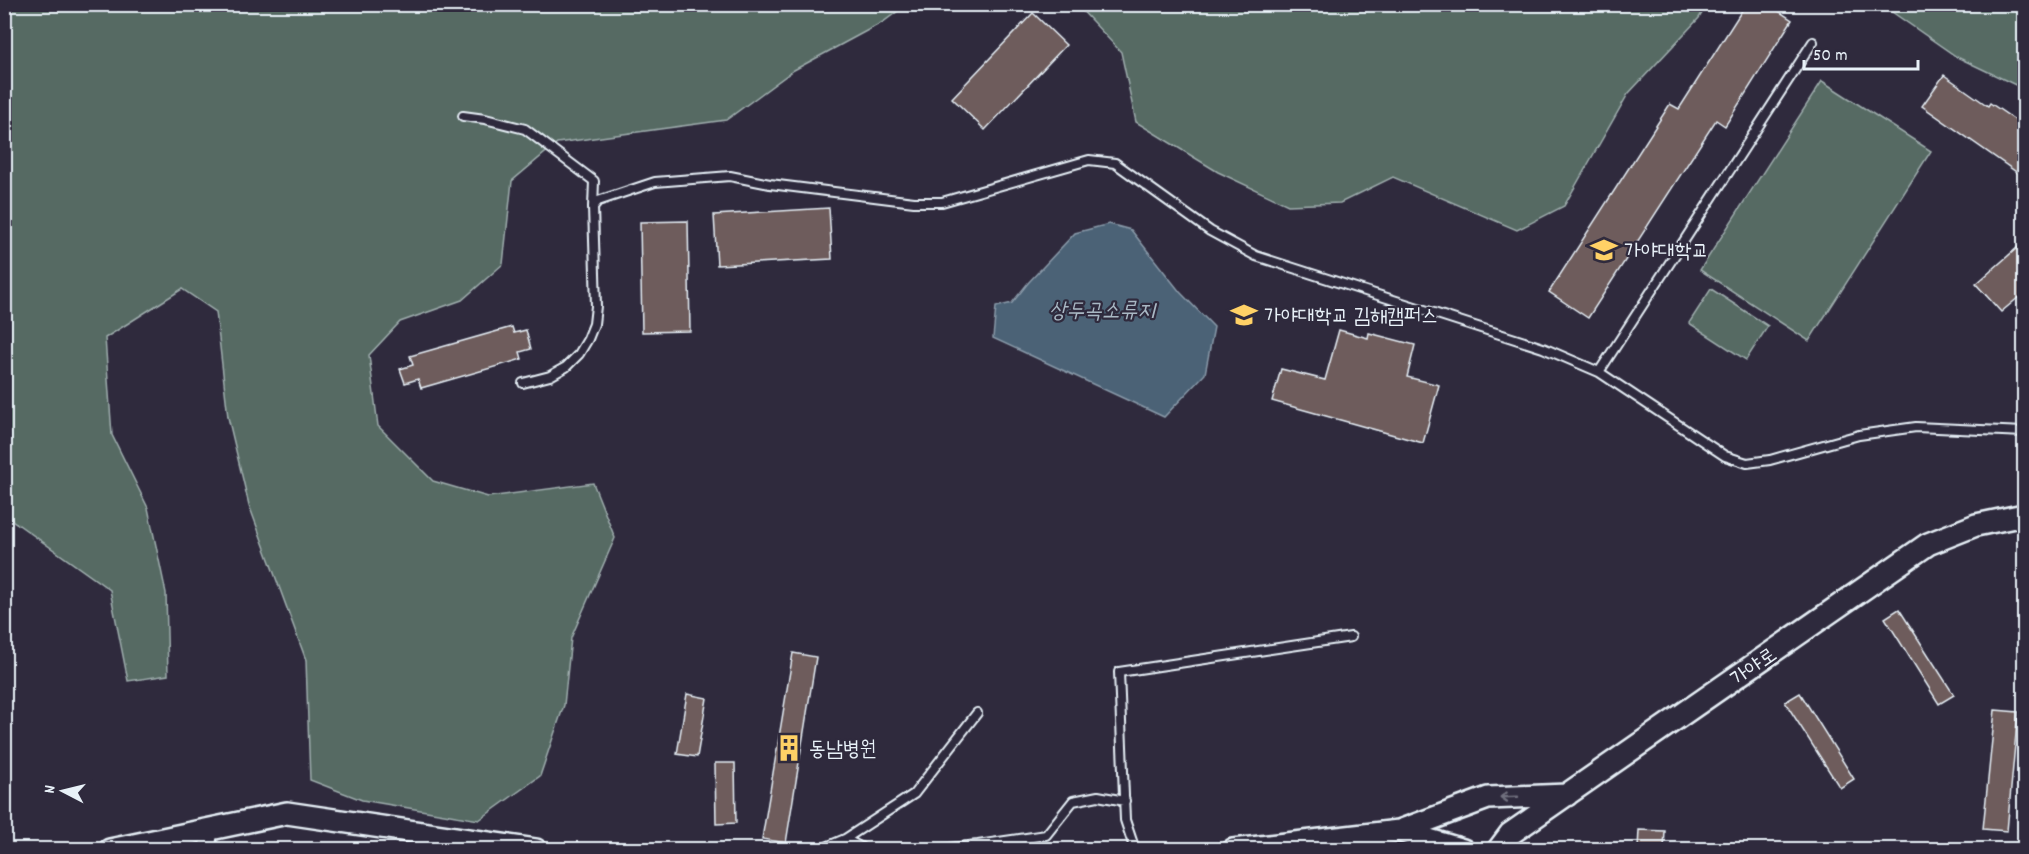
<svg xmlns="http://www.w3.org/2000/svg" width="2029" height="854" font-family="Dekko,'Poor Story',sans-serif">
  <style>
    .green { fill: #566a63; stroke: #9faeae; stroke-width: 1.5 }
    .water { fill: #4b6276; stroke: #8a9baa; stroke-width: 1.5 }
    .building { fill: #6e5c5b; stroke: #e8f1f8; stroke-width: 1.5 }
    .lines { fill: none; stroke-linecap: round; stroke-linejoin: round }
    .lane-casing { stroke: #e8f1f8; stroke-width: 12 }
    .street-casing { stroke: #e8f1f8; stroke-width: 20 }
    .secondary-casing { stroke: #e8f1f8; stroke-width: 26 }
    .lane { stroke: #2f2a3d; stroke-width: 8 }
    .street { stroke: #2f2a3d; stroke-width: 15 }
    .secondary { stroke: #2f2a3d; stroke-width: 21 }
    .oneway { stroke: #70707e }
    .labels { text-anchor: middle; stroke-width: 4.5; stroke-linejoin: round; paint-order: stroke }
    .poi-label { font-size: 21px; fill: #e8f1f8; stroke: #2f2a3d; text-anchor: start }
    .street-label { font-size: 21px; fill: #e8f1f8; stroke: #2f2a3d }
    .water-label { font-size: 22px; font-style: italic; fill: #a9b8c4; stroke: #2f2a3d }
  </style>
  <rect width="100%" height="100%" fill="#2f2a3d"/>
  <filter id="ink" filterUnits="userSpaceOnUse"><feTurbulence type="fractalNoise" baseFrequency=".0167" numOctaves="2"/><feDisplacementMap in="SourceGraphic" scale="12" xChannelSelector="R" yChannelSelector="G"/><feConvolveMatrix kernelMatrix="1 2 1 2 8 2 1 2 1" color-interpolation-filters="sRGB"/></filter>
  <g filter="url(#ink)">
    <path class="green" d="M 5,5 L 906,5 L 883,22 L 794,70 L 726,120 L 557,143 L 512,181 L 503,264 L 462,300 L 400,322 L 369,355 L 378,426 L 433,481 L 488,497 L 593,483 L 615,538 L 571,638 L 564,705 L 540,776 L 479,820 L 362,800 L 310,780 L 306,660 L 249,505 L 228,417 L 216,312 L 182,289 L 105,338 L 112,435 L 148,508 L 166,593 L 168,675 L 128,681 L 110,590 L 9,518 L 5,517 Z
      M 1077,5 L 1707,5 L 1699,18 L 1628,94 L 1564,206 L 1517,230 L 1393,177 L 1340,203 L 1288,205 L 1218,172 L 1136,122 L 1121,52 Z
      M 1882,5 L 2024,5 L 2024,89 L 1957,57 Z
      M 1822,81 L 1931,151 L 1809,341 L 1700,270 Z
      M 1711,289 L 1768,326 L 1746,360 L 1689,323 Z"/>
    <path class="water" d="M 1109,224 L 1131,230 L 1180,292 L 1214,327 L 1205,374 L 1164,417 L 993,338 L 996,307 L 1012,303 L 1028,283 L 1075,233 Z"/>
    <path class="building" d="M 1746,4 L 1768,4 L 1792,20 L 1725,126 L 1716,120 L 1588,318 L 1549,292 L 1670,104 L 1679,109 Z
      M 1033,13 L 1066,45 L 985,130 L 952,98 Z
      M 1944,75 L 1988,106 L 1990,103 L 2025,127 L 2025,178 L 1922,106 Z
      M 829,208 L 832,259 L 717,265 L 714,215 Z
      M 688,221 L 690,331 L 642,332 L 640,222 Z
      M 2025,241 L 2025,292 L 2001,312 L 1976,284 Z
      M 512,327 L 514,333 L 526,330 L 531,349 L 520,352 L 522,359 L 421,388 L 418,379 L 405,383 L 400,369 L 413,365 L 410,356 Z
      M 1339,330 L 1368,338 L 1369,333 L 1415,345 L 1407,377 L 1439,385 L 1423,443 L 1272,401 L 1281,369 L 1325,380 Z
      M 1899,609 L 1954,695 L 1939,704 L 1885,618 Z
      M 793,653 L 816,657 L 786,843 L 762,839 Z
      M 1800,693 L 1854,779 L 1840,788 L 1785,702 Z
      M 687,694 L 707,698 L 697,757 L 677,754 Z
      M 1995,710 L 2018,712 L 2007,831 L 1983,829 Z
      M 715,763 L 735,763 L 736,823 L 716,824 Z
      M 1639,830 L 1665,831 L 1664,849 L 1638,849 Z"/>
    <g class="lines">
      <defs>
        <path id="lane" d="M 463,116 L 485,119 L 525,129 L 594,181 L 593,207
          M 1599,372 L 1813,42
          M 523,383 L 550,376 L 566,367 L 579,354 L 588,339 L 594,324 L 596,306 L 593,207 L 598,201 L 655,182 L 730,176 L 770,184 L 914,202 L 942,202 L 1089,160 L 1115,163 L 1210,231 L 1256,256 L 1543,348 L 1599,372 L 1725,456 L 1747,463 L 1770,460 L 1859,435 L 1916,427 L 2024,432
          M 845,839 L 914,794 L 977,713
          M 819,850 L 845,839 L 866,850
          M 930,850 L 978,845 L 1046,835 L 1073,801 L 1098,796 L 1125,801
          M 1135,850 L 1125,820 L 1119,672 L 1351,637"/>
        <path id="street" d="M 207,850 L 210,828"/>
        <path id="secondary" d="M 1399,831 L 1488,798 L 1567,795
          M 110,850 L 287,813 L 536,850
          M 1233,850 L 1399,831 L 1463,850
          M 1498,850 L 1510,834 L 1928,544 L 1976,525 L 2024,515"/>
      </defs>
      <use href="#lane" class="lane-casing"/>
      <use href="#street" class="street-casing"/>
      <use href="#secondary" class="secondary-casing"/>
      <use href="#lane" class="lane"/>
      <use href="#street" class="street"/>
      <use href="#secondary" class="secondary"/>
    </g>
    <defs><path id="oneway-shaft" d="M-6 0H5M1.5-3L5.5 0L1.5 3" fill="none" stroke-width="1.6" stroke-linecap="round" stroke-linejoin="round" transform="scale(1.5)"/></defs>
    <use class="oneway" href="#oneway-shaft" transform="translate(1509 797) rotate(178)"/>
  </g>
  <defs>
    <symbol id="university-bare" viewBox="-9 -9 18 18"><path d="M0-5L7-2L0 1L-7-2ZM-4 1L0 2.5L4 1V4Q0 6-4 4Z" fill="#ffd166" stroke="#2f2a3d" stroke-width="2.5" paint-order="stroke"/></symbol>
    <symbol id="building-bare" viewBox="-9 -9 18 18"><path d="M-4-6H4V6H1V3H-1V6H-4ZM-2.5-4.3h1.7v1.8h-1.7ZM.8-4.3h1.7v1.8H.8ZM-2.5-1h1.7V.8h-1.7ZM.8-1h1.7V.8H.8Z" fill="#ffd166" stroke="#2f2a3d" stroke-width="2.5" paint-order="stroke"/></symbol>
  </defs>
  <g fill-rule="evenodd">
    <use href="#university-bare" x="1585" y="231" width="38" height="38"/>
    <use href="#university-bare" x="1225" y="296" width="38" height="38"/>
    <use href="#building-bare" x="770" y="729" width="38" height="38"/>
  </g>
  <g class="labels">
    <g class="poi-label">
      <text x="1624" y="257">가야대학교</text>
      <text x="1264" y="322">가야대학교 김해캠퍼스</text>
      <text x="809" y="755">동남병원</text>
    </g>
    <g class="street-label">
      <text transform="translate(1753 666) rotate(-35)" y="7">가야로</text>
    </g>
    <g class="water-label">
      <text x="1102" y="317">상두곡소류지</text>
    </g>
  </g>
  <rect width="2029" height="854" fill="none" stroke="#2f2a3d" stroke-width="24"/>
  <rect x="12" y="12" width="2005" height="830" fill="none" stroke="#e8f1f8" stroke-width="2" filter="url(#ink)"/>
  <g transform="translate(63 791) rotate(277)" stroke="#2f2a3d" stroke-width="4.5" paint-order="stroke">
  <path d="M0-4.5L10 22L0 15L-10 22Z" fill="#e8f1f8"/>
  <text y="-9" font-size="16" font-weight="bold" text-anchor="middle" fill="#e8f1f8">N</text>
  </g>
  <path d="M1804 60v9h114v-9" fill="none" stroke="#e8f1f8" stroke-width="3"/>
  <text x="1813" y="60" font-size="18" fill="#e8f1f8" stroke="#2f2a3d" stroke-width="4.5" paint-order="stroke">50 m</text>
</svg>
